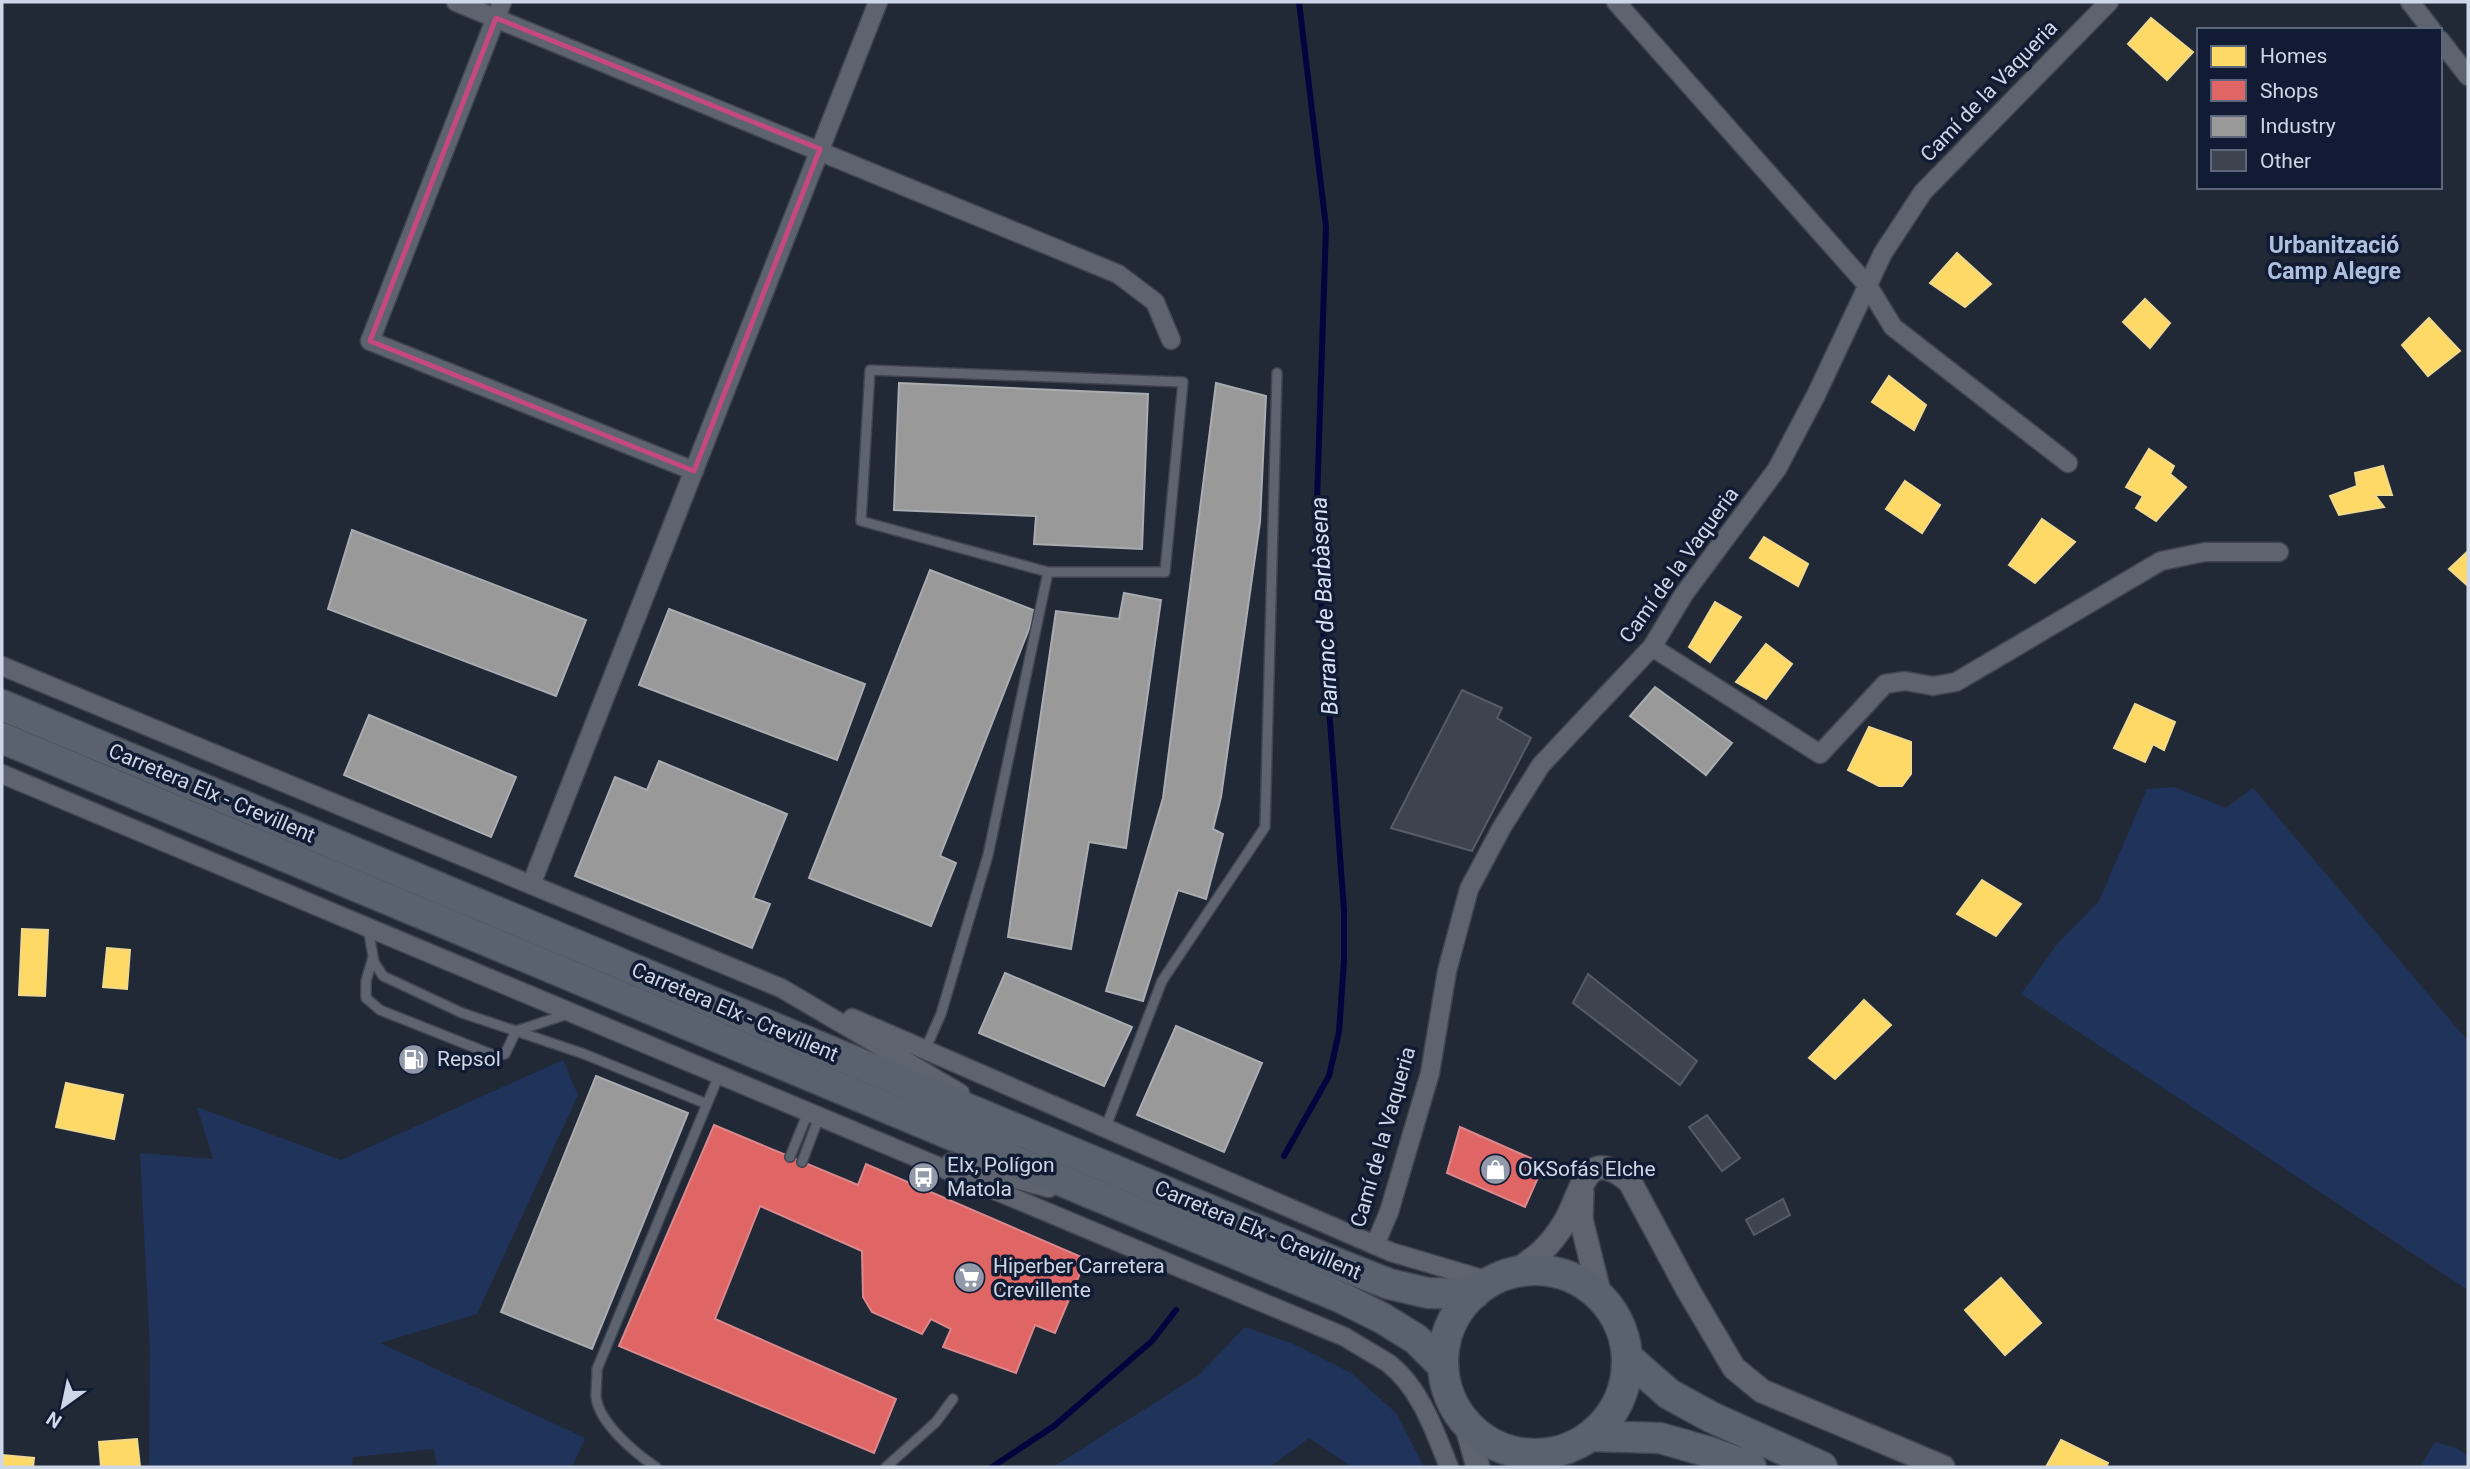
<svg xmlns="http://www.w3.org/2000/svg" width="2470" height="1469" font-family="Roboto,sans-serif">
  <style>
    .green { fill: #20335a }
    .homes { fill: #ffd966; stroke: #f0d88d; stroke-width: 2 }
    .shops { fill: #e06666; stroke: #db888d; stroke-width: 2 }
    .industry { fill: #999; stroke: #a9acb0; stroke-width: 2 }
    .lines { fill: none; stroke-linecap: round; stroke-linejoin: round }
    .stream { stroke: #03043e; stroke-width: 6 }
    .building { fill: #3e444f; stroke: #555c67; stroke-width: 2 }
    .service-casing { stroke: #404551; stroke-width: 12 }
    .minor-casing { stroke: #404551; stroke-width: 21 }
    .tertiary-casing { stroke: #404551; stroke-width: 26 }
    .trunk-casing { stroke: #404551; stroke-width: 33 }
    .service { stroke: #5e646f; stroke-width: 9 }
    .minor { stroke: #5e646f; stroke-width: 18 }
    .tertiary { stroke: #5e646f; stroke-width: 23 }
    .trunk { stroke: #5a6270; stroke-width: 30 }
    .marked { fill: none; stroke: #c5487e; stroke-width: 5; stroke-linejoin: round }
    .labels { text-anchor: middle; stroke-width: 7; stroke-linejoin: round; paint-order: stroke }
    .street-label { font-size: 21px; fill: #ced7e7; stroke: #111c34 }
    .poi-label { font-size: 21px; fill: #ced7e7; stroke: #111c34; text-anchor: start }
    .neighbourhood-label { font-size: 23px; font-weight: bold; fill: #afc0df; stroke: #111c34 }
    .water-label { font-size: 23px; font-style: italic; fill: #d6e1f5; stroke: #111c34 }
  </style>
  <rect width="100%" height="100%" fill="#222936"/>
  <path class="green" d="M 2174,787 L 2226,808 L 2253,788 L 2468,1041 L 2468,1290 L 2021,994 L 2058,943 L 2099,901 L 2147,789 Z
    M 563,1060 L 578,1095 L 477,1314 L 380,1343 L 585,1438 L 572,1467 L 437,1467 L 434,1449 L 353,1457 L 352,1467 L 149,1467 L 150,1351 L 140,1153 L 213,1159 L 197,1107 L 341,1160 Z
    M 1245,1327 L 1291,1343 L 1351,1373 L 1396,1413 L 1424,1467 L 1352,1467 L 1309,1438 L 1270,1467 L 1053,1467 L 1199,1375 Z
    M 2435,1442 L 2457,1448 L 2468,1456 L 2468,1467 L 2420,1467 Z"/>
  <path class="homes" d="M 2151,18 L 2193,52 L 2167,80 L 2128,44 Z
    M 1957,253 L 1991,284 L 1965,307 L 1930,283 Z
    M 2145,299 L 2170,323 L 2150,348 L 2123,322 Z
    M 2429,318 L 2460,351 L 2428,376 L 2402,345 Z
    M 1889,376 L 1926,405 L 1914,430 L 1872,402 Z
    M 2149,449 L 2174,466 L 2170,474 L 2186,487 L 2156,521 L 2136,508 L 2143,496 L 2126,487 Z
    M 2383,466 L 2392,495 L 2375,495 L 2384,507 L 2339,515 L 2330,496 L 2357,486 L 2355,473 Z
    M 1905,481 L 1940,505 L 1922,533 L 1886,509 Z
    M 2042,519 L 2075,542 L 2035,583 L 2009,565 Z
    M 1764,537 L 1808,564 L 1798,586 L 1750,558 Z
    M 2468,551 L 2468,586 L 2449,569 Z
    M 1715,602 L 1741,617 L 1710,662 L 1689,647 Z
    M 1766,644 L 1792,664 L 1766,699 L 1736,682 Z
    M 2135,704 L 2175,722 L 2164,750 L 2153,744 L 2145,762 L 2114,748 Z
    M 1869,727 L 1911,742 L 1911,774 L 1902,786 L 1879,786 L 1848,770 Z
    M 1982,880 L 2021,904 L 1996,936 L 1957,914 Z
    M 22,929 L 48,930 L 45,996 L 19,995 Z
    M 107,948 L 130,950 L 127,989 L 103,987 Z
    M 1864,1000 L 1891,1025 L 1835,1079 L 1809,1058 Z
    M 66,1083 L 123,1095 L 114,1139 L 56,1127 Z
    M 2001,1278 L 2041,1323 L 2005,1355 L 1965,1310 Z
    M 137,1439 L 140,1467 L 101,1467 L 99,1442 Z
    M 2061,1440 L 2108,1463 L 2106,1467 L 2046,1467 Z
    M 2,1455 L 34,1458 L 33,1467 L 2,1467 Z"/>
  <path class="shops" d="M 714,1125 L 858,1185 L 866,1164 L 1086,1259 L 1055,1333 L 1035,1325 L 1016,1373 L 943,1347 L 951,1329 L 931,1319 L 922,1334 L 872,1312 L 863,1297 L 862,1251 L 760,1206 L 715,1319 L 896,1399 L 874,1453 L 619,1346 Z
    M 1460,1127 L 1544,1164 L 1525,1207 L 1447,1173 Z"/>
  <path class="industry" d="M 899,383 L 1148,394 L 1142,549 L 1034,544 L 1036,516 L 894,510 Z
    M 1216,383 L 1266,396 L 1260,522 L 1221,797 L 1213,829 L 1223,834 L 1206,899 L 1178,890 L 1143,1001 L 1106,991 L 1163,798 Z
    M 352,530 L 586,620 L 556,696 L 328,609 Z
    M 930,570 L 1036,611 L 940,856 L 956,863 L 931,926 L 809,878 Z
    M 1124,593 L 1161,600 L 1126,848 L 1089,842 L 1071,949 L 1008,937 L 1056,611 L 1119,619 Z
    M 669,609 L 865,684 L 837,760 L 639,685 Z
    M 1655,687 L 1732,743 L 1706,775 L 1630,716 Z
    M 369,715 L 516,777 L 491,837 L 344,775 Z
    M 659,761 L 787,814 L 753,898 L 770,904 L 752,948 L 575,876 L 615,777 L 647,790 Z
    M 1005,973 L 1132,1027 L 1104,1086 L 979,1033 Z
    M 1176,1026 L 1262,1063 L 1224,1152 L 1137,1115 Z
    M 596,1076 L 688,1113 L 592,1349 L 501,1312 Z"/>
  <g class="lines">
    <path class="stream" d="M 1284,1156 L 1329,1076 L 1339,1032 L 1344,961 L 1344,910 L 1316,532 L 1326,227 L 1299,2
      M 992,1467 L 1054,1426 L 1152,1341 L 1176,1310"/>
  </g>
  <path class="building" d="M 1462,690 L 1502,708 L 1497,718 L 1531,738 L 1472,851 L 1391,828 Z
    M 1588,974 L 1697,1061 L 1680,1085 L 1573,1003 Z
    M 1707,1115 L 1740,1158 L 1722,1171 L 1689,1127 Z
    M 1783,1199 L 1790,1215 L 1754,1235 L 1746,1220 Z"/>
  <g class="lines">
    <defs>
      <path id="service" d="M 368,928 L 374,962 L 383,976 L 462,1013 L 516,1031 L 568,1014
        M 373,957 L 366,981 L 366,998 L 380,1010 L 496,1056 L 505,1054 L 516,1031 L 584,1054 L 707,1104
        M 925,1050 L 941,1014 L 988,855 L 1048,572 L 1165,572 L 1183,382 L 870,370 L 861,521 L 1048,572
        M 1105,1129 L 1162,981 L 1265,827 L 1277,373
        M 790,1157 L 808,1112
        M 802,1162 L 819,1117
        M 656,1467 C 636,1454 599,1423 596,1397 C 596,1388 597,1378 597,1369 L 719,1075
        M 886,1467 L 936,1422 L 953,1399"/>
      <path id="minor" d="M 456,2 L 1118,274 L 1155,302 L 1171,340
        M 502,2 L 370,341 L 694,471
        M 1616,2 L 1868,286 L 1893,327 L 2068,463
        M 2410,2 L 2432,30
        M 2440,40 L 2468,76
        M 1652,647 L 1820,754 L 1885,684 L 1905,681 L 1933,686 L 1956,682 L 2161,561 L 2205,552 L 2279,552
        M 2,666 L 781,988 L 960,1093
        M 2,774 L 1345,1337 C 1359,1346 1374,1354 1388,1363 C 1420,1387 1435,1432 1449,1467
        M 531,885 L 878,2
        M 852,1018 L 1391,1252 L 1489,1281
        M 951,1162 L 1049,1188
        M 1375,1245 L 1389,1212 L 1430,1073 L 1447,971 L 1469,889 L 1502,827 L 1541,765 L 1652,647 L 1684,594 L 1777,469 L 1816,395 L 1883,253 L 1923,192 L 2109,2"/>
      <path id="tertiary" d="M 1582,1193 L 1581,1219 L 1600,1296
        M 1516,1271 C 1539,1255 1548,1248 1563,1225 C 1583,1195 1583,1142 1630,1182 L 1688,1290 L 1734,1368 L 1762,1391 L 1943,1467
        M 1466,1424 L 1478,1467
        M 1531,1467 L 1548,1455"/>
      <path id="trunk" d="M 2,705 L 1341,1265 L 1389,1284 L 1428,1293 L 1474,1294
        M 2,738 L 1342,1298 L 1382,1318 L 1416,1339 L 1442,1365
        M1443 1362a92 92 0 1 1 184 0a92 92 0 1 1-184 0Z
        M 1628,1358 L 1669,1394 L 1711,1417 L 1822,1467
        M 1591,1436 L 1660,1438 L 1709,1452 L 1751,1467"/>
    </defs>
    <use href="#service" class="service-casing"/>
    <use href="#minor" class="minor-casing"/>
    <use href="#tertiary" class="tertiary-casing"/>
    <use href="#trunk" class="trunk-casing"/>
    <use href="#service" class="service"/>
    <use href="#minor" class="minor"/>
    <use href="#tertiary" class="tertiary"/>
    <use href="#trunk" class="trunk"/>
  </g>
  <path class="marked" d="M 496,18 L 820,149 L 694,471 L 370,341 Z"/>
  <defs>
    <symbol id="fuel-disc" viewBox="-11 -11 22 22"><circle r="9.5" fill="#929aa9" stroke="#111c34"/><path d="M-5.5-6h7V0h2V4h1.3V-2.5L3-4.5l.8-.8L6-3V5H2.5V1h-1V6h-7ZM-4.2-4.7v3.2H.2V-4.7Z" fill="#fff"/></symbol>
    <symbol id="shop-disc" viewBox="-11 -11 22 22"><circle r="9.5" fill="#929aa9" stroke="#111c34"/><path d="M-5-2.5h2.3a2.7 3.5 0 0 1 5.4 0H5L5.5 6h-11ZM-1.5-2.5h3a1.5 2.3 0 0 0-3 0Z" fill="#fff"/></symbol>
    <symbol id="bus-disc" viewBox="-11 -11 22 22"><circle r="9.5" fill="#929aa9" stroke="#111c34"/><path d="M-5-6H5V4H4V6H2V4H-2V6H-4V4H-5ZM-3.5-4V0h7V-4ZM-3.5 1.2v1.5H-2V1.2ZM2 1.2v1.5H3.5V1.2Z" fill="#fff"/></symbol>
    <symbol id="supermarket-disc" viewBox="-11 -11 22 22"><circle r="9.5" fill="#929aa9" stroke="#111c34"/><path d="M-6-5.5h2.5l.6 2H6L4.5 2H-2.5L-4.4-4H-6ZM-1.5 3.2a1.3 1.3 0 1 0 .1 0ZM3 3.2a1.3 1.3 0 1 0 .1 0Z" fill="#fff"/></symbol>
  </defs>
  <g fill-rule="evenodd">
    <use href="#fuel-disc" x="396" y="1042" width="35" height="35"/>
    <use href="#shop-disc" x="1478" y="1152" width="35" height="35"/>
    <use href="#bus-disc" x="906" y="1160" width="35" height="35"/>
    <use href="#supermarket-disc" x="952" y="1260" width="35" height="35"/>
  </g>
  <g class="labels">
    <g class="street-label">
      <text transform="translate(1989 91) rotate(-46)" y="7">Camí de la Vaqueria</text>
      <text transform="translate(1679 565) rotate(-54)" y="7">Camí de la Vaqueria</text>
      <text transform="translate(212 793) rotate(23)" y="7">Carretera Elx - Crevillent</text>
      <text transform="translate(735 1012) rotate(23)" y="7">Carretera Elx - Crevillent</text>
      <text transform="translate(1383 1137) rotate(-74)" y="7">Camí de la Vaqueria</text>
      <text transform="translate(1258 1230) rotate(23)" y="7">Carretera Elx - Crevillent</text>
    </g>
    <g class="poi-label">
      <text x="437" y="1066">Repsol</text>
      <text x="947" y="1172">Elx, Polígon<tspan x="947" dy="24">Matola</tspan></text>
      <text x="1518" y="1176">OKSofás Elche</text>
      <text x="993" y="1273">Hiperber Carretera<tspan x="993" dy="24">Crevillente</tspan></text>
    </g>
    <g class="neighbourhood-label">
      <text x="2334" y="253">Urbanització<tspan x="2334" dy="26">Camp Alegre</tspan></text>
    </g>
    <g class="water-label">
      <text transform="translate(1324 606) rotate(-93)" y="8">Barranc de Barbàsena</text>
    </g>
  </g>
  <rect width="2470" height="1469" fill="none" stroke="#ced7e7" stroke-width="7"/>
  <rect x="2197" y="28" width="245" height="161" fill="#111c34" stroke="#5d677c" stroke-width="2"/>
  <rect x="2211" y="46" width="35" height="21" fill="#ffd966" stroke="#5d677c" stroke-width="2"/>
  <text x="2260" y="63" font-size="21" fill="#ced7e7">Homes</text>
  <rect x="2211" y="80" width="35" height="21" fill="#e06666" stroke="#5d677c" stroke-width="2"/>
  <text x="2260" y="98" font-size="21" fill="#ced7e7">Shops</text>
  <rect x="2211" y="116" width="35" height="21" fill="#999999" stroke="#5d677c" stroke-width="2"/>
  <text x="2260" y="133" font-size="21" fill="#ced7e7">Industry</text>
  <rect x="2211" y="150" width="35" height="21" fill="#3e444f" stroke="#5d677c" stroke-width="2"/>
  <text x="2260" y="168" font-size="21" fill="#ced7e7">Other</text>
  <g transform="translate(63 1406) rotate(213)" stroke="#111c34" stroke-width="5" paint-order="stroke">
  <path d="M0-5L12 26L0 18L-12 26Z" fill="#ced7e7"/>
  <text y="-10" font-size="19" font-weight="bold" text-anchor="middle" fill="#ced7e7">N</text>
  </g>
</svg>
